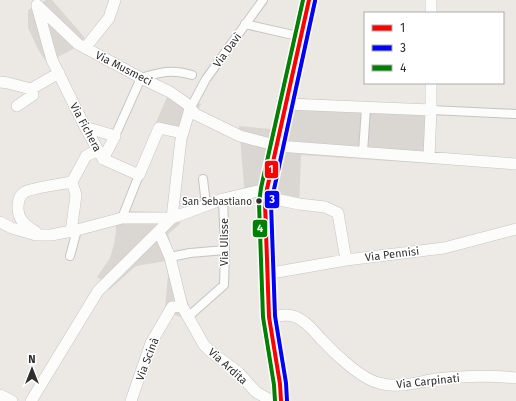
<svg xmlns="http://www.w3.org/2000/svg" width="516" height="401" font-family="'Fira Sans',sans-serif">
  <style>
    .plaza { fill: #dad6d2 }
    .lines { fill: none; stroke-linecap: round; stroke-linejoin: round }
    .pedestrian-casing { stroke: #c5c4c5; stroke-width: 10 }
    .minor-casing { stroke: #c5c4c5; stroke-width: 12 }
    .tertiary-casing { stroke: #c5c4c5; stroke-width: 16 }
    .pedestrian { stroke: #fcfcfb; stroke-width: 8 }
    .minor { stroke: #fcfcfb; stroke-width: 11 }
    .tertiary { stroke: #fcfcfb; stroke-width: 14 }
    .bus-1-casing { stroke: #fff; stroke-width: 7 }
    .bus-2-casing { stroke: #fff; stroke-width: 7 }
    .bus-3-casing { stroke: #fff; stroke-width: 7 }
    .bus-1 { stroke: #f00; stroke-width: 4 }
    .bus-2 { stroke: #00f; stroke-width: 4 }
    .bus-3 { stroke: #008000; stroke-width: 4 }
    .bus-dot { fill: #2e2e2e; stroke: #fff; stroke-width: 1.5 }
    .labels { text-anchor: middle; stroke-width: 3; stroke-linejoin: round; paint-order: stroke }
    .bus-label { font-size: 10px; fill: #2e2e2e; stroke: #fff; text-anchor: end }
    .street-label { font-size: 11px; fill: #2e2e2e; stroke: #fff }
    .line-badge { stroke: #fff; stroke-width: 1.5 }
    .badge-label { font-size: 11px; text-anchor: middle; font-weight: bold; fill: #fff }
  </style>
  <rect width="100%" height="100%" fill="#ece8e4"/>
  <path class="plaza" d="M 46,0 L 52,0 L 85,38 L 73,49 L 47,63 L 39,51 L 28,28 L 28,10 Z
    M 168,95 L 201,104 L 191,124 L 187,141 L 160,133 L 153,129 Z
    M 279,97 L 425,106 L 435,113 L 434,164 L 301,155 L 299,209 L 277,206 L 265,203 L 253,195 L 245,197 L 239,126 L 271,129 Z
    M 177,208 L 180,224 L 168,234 L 179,277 L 190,309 L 195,317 L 188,320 L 173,314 L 164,318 L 168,276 L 166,261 L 136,266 L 109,290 L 105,282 L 97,277 L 110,258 L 114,244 L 116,232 L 115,215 L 129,211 L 165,212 Z"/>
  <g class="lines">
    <defs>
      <path id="pedestrian" d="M 245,24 L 302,37
        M 190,109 L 206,79 L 263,0
        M 431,110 L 516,114
        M 115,136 L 141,78 C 161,72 171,69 192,75
        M 363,152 L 366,108
        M 203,179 L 206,204
        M 122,218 L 139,175
        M 70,256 L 77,230
        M 170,257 L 190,253 L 225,250
        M 189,316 L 224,285 L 225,250 L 223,199"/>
      <path id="minor" d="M 37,5 L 78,44 L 141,78 L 170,92 L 187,104 L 195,114 L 240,136 L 278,146 L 516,164
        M 37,6 L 52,60 L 85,127 L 103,159 L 139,175 L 159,128 L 182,133
        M 431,13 L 431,0
        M 85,48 L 109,18 L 115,0
        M 0,82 L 8,83 L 31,89 L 59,73
        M 287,104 L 431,110 L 429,157
        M 17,106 L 33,95 L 31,89
        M 431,110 L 431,83
        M 85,127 L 115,136 L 103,159
        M 72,182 L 86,156 L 98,150
        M 266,197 L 299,204 L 325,207 L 338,213 L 346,260
        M 0,222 L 12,228 L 36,235 L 51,235 L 77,230 L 122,218 L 172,218 L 223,199 L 267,189
        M 36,232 C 27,226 18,221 18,208 C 18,202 19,195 25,192 C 31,188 62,184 72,182 L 76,195 L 71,232
        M 159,232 L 170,257 L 182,306 L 204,345 L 211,352 L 238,372 L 256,392 L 272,401
        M 266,274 L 346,260 L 444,248 L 516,229
        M 269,317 C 277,316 288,313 296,317 C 306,321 314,331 321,339 C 333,352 361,379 379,383 C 397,389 418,382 436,379 C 462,376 490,375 516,378
        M 0,395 L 12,401
        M 31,401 L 98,291 L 172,218 L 181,139 L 190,109
        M 131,401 L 151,343 L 172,307 L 182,306"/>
      <path id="tertiary" d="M 281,401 L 280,384 L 269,317 L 265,226 L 265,203 L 267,189 L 309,0"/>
    </defs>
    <use href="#pedestrian" class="pedestrian-casing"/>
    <use href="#minor" class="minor-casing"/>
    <use href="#tertiary" class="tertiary-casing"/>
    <use href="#pedestrian" class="pedestrian"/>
    <use href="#minor" class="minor"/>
    <use href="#tertiary" class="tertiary"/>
    <defs>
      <path id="bus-1" d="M 281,401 L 280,384 L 269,317 L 265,203 L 267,189 L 309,0"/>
      <path id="bus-2" d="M 287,401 L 286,383 L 275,316 L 271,203 L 315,1"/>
      <path id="bus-3" d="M 275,401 L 274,385 L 263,317 L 259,203 L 261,188 L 303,0"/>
    </defs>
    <use href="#bus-1" class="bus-1-casing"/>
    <use href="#bus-2" class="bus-2-casing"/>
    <use href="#bus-3" class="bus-3-casing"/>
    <use href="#bus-1" class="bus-1"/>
    <use href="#bus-2" class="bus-2"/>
    <use href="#bus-3" class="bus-3"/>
  </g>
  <circle class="bus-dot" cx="259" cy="201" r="3.5"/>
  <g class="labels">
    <g class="bus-label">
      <text x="252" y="205">San Sebastiano</text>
    </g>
    <g class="street-label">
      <text transform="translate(227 50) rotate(-54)" y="4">Via Davì</text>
      <text transform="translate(124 68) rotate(27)" y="4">Via Musmeci</text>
      <text transform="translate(86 127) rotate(62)" y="4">Via Fichera</text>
      <text transform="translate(224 242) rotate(-90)" y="4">Via Ulisse</text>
      <text transform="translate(392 254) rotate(-7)" y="4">Via Pennisi</text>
      <text transform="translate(147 359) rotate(-69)" y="4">Via Scinà</text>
      <text transform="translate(228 366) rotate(42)" y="4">Via Ardita</text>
      <text transform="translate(428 381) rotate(-6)" y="4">Via Carpinati</text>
    </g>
  </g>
  <g class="line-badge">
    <rect x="264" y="160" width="15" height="19" rx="4" fill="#f00"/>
    <rect x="264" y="190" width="16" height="19" rx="4" fill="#00f"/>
    <rect x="252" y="219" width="16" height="19" rx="4" fill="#008000"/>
  </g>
  <g class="badge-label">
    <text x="271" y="173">1</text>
    <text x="272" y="203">3</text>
    <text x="260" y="232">4</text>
  </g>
  <rect x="364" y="12" width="140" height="72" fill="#ffffff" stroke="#ababab"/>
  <rect x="372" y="25" width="20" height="6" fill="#ff0000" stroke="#ababab"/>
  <text x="400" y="32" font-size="12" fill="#2e2e2e">1</text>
  <rect x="372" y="45" width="20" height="6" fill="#0000ff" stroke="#ababab"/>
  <text x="400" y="52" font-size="12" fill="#2e2e2e">3</text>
  <rect x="372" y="65" width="20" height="6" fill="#008000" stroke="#ababab"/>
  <text x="400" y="72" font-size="12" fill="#2e2e2e">4</text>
  <g transform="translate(32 369)" stroke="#ffffff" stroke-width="3" paint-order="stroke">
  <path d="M0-3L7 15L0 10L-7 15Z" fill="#2e2e2e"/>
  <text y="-6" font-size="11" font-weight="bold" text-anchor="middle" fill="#2e2e2e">N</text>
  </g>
</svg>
